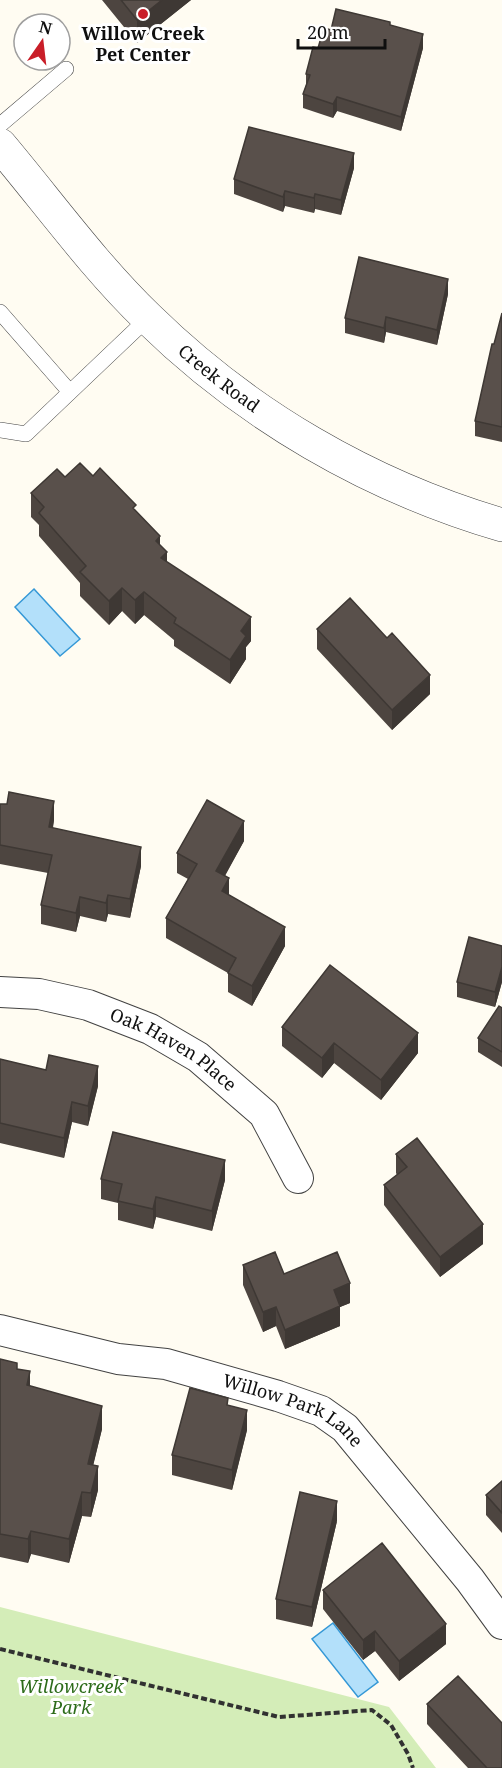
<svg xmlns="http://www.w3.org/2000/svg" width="502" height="1768" font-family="'Noto Serif',serif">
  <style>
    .green { fill: #d4edb8 }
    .water { fill: #b3e0fa; stroke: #3598d6; stroke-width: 1.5 }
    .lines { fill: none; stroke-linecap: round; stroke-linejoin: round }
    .service-casing { stroke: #424242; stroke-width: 16 }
    .minor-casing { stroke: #424242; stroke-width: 32 }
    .tertiary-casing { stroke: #424242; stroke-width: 34 }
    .path { stroke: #313131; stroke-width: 4; stroke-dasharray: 6 3; stroke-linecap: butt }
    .service { stroke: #fff; stroke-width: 15 }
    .minor { stroke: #fff; stroke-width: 30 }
    .tertiary { stroke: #fff; stroke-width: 33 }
    .wall { fill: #4d4540 }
    .shaded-wall { fill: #3e3834 }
    .building { fill: #59504b; stroke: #3e3834; stroke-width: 1.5 }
    .poi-dot { fill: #c91e28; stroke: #fff; stroke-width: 2 }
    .labels { text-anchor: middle; stroke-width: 6; stroke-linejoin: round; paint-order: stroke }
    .poi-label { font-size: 18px; font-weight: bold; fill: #0f0f0f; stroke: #fff }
    .street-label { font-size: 18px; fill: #0f0f0f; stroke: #fff }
    .park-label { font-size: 18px; font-style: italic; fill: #2d6c1a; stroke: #fff }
  </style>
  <rect width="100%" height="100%" fill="#fffcf2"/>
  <path class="green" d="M 0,1607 L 389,1707 L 436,1768 L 0,1768 Z"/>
  <path class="water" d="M 34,589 L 80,639 L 60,656 L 15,607 Z
    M 333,1623 L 378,1682 L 358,1697 L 312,1639 Z"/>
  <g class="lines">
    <defs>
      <path id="service" d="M 0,125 L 66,69
        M 0,312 L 70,392
        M 0,430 L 26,434 L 148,318"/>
      <g id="minor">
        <path id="s1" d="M 0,992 L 39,994 L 88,1005 L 150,1029 L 198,1057 L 264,1114 L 298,1178"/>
        <path id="s2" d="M 0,1330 L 118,1359 L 166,1364 L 278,1396 L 321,1411 L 345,1428 L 470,1580 L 502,1624"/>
      </g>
      <g id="tertiary">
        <path id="s3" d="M 0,145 C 48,202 94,266 148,318 C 247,415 369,486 502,525"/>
      </g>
    </defs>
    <use href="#service" class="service-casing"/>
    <use href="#minor" class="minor-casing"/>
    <use href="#tertiary" class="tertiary-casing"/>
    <path class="path" d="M 0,1649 L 279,1717 L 372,1710 L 391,1725 L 408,1754 L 413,1768"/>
    <use href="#service" class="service"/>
    <use href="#minor" class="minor"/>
    <use href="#tertiary" class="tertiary"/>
  </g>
  <path class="wall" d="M 102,0 L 191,0 L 137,43 Z
    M 390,25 L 423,48 L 401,131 L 337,111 L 333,118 L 303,108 L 303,94 L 306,85 L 306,74 L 318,48 L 331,30 Z
    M 354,168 L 341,215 L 315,209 L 314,213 L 285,206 L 283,212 L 234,194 L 234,179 Z
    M 448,294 L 437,345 L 386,332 L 384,343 L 345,333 L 345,318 Z
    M 502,313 L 502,442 L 475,436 L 475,421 Z
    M 93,476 L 136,512 L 160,545 L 167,562 L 251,641 L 246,647 L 246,659 L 230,684 L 174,646 L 174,640 L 144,615 L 135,624 L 122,611 L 109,625 L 80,596 L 80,583 L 39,536 L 39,525 L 31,517 L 31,493 L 65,477 Z
    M 317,629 L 430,694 L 392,730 L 317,649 Z
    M 0,804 L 54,820 L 53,828 L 141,866 L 130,918 L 108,914 L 106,922 L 80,916 L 76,932 L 41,924 L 41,905 L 48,873 L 0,864 Z
    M 244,841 L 225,876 L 229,895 L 285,946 L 252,1006 L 228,992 L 228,973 L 166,938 L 166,918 L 188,879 L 177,873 L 177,853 Z
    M 502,946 L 502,982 L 495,1007 L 457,997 L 457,982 Z
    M 502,1008 L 502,1067 L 478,1052 L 478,1038 Z
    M 282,1027 L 418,1053 L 381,1100 L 334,1063 L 322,1078 L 282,1046 Z
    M 0,1059 L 98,1086 L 88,1126 L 72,1122 L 64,1158 L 0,1143 Z
    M 396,1154 L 483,1244 L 440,1277 L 384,1205 L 384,1185 L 397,1175 L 396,1173 Z
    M 101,1179 L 225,1180 L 212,1231 L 156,1217 L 153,1229 L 118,1220 L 118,1203 L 101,1199 Z
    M 243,1265 L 284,1274 L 350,1303 L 340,1307 L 340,1326 L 285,1349 L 276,1326 L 263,1332 L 243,1285 Z
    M 0,1359 L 17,1369 L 30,1386 L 102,1429 L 93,1465 L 98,1490 L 91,1517 L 82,1516 L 69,1563 L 31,1554 L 28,1563 L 0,1557 Z
    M 228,1406 L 247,1430 L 232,1490 L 172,1475 L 172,1455 Z
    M 502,1481 L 502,1533 L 486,1515 L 486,1495 Z
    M 337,1521 L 312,1627 L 276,1619 L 276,1599 Z
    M 323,1590 L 446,1644 L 399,1681 L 375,1651 L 363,1660 L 323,1609 Z
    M 427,1704 L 502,1768 L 468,1768 L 427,1724 Z"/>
  <path class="shaded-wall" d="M 162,0 L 191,0 L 137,43 L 137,20 Z
    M 423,34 L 423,48 L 401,131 L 401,117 Z
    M 337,97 L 337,111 L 333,118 L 333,104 Z
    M 354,153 L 354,168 L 341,215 L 341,200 Z
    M 285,191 L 285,206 L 283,212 L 283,197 Z
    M 315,194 L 315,209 L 314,213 L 314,198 Z
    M 448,279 L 448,294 L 437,345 L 437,330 Z
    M 386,317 L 386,332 L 384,343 L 384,328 Z
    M 160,536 L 160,560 L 156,541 Z
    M 167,552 L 167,576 L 161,558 Z
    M 122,588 L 122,611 L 109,625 L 109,601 Z
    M 144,592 L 144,615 L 135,624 L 135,600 Z
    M 251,617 L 251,641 L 246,647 L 246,659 L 230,684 L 230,660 L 241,631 Z
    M 430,675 L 430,694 L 392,730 L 392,710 Z
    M 54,801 L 54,820 L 49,846 L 49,827 Z
    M 244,821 L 244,841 L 216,891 L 216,871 Z
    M 141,847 L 141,866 L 130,918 L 130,899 Z
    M 229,878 L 229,898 L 222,891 Z
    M 108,895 L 108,914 L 106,922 L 106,903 Z
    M 80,897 L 80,916 L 76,932 L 76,913 Z
    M 285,927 L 285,946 L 252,1006 L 252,986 Z
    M 502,967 L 502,982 L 495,1007 L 495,992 Z
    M 418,1033 L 418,1053 L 381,1100 L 381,1080 Z
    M 334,1043 L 334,1063 L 322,1078 L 322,1058 Z
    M 98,1066 L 98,1086 L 88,1126 L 88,1106 Z
    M 72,1102 L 72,1122 L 64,1158 L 64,1138 Z
    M 225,1160 L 225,1180 L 212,1231 L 212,1211 Z
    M 156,1197 L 156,1217 L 153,1229 L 153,1209 Z
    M 483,1224 L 483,1244 L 440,1277 L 440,1257 Z
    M 350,1283 L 350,1303 L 340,1307 L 340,1326 L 285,1349 L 285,1330 L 334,1290 Z
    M 276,1307 L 276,1326 L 263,1332 L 263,1312 Z
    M 30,1371 L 30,1395 L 27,1385 Z
    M 102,1406 L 102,1429 L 88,1487 L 88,1464 Z
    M 247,1410 L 247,1430 L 232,1490 L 232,1470 Z
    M 98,1466 L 98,1490 L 91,1517 L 91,1493 Z
    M 82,1492 L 82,1516 L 69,1563 L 69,1539 Z
    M 337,1501 L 337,1521 L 312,1627 L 312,1607 Z
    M 31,1531 L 31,1554 L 28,1563 L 28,1539 Z
    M 446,1624 L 446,1644 L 399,1681 L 399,1661 Z
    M 375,1631 L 375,1651 L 363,1660 L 363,1640 Z"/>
  <path class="building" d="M 121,0 L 162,0 L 137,20 Z
    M 336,9 L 390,22 L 390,25 L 423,34 L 401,117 L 337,97 L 333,104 L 303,94 L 310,75 L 306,74 L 313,47 L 318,48 L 324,28 L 331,30 Z
    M 249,127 L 354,153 L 341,200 L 315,194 L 314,198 L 285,191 L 283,197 L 234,179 Z
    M 359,257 L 448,279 L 437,330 L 386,317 L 384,328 L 345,318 Z
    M 502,313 L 502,427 L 475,421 L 492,344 L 494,344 Z
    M 80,463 L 93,476 L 100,468 L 136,505 L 133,508 L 160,536 L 156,541 L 167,552 L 161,558 L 251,617 L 241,631 L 246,636 L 230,660 L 174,623 L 176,618 L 144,592 L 135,600 L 122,588 L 109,601 L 80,572 L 86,566 L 39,513 L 44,507 L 31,493 L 57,469 L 65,477 Z
    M 350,598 L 387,638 L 392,633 L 430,675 L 392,710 L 317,629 Z
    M 9,792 L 54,801 L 49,827 L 141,847 L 130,899 L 108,895 L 106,903 L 80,897 L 76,913 L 41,905 L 52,855 L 0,845 L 0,804 L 7,804 Z
    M 207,800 L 244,821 L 216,871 L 229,878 L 222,891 L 285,927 L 252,986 L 228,973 L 236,958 L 166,918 L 197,864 L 177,853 Z
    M 469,937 L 502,946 L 502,967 L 495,992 L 457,982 Z
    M 330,965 L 418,1033 L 381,1080 L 334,1043 L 322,1058 L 282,1027 Z
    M 499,1006 L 502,1008 L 502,1052 L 478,1038 Z
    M 49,1055 L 98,1066 L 88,1106 L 72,1102 L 64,1138 L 0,1123 L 0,1059 L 46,1070 Z
    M 113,1132 L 225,1160 L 212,1211 L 156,1197 L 153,1209 L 118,1201 L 122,1184 L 101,1179 Z
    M 417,1138 L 483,1224 L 440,1257 L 384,1185 L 407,1167 L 396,1154 Z
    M 275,1252 L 284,1274 L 337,1252 L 350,1283 L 334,1290 L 340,1306 L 285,1330 L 276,1307 L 263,1312 L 243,1265 Z
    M 0,1359 L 17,1363 L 17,1369 L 30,1371 L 27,1385 L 102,1406 L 88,1464 L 98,1466 L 91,1493 L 82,1492 L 69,1539 L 31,1531 L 28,1539 L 0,1534 Z
    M 190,1388 L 228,1398 L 227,1405 L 247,1410 L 232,1470 L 172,1455 Z
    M 502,1481 L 502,1513 L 486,1495 Z
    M 300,1492 L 337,1501 L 312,1607 L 276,1599 Z
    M 382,1543 L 446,1624 L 399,1661 L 375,1631 L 363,1640 L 323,1590 Z
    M 458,1676 L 502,1723 L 502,1768 L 487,1768 L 427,1704 Z"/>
  <circle class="poi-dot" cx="143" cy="14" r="6"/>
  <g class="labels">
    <g class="poi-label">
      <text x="143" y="40">Willow Creek<tspan x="143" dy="21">Pet Center</tspan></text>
    </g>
    <g class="street-label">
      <text dy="6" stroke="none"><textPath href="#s3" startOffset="321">Creek Road</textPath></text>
      <text dy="6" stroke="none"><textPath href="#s1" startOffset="186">Oak Haven Place</textPath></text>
      <text dy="6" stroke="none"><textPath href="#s2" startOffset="306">Willow Park Lane</textPath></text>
    </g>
    <g class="park-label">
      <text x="71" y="1693">Willowcreek<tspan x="71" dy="21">Park</tspan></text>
    </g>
  </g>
  <g transform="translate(42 42) rotate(14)"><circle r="28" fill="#ffffff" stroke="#9f9f9f" stroke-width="1.5"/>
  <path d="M0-4.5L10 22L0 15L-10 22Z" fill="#c91e28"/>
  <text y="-9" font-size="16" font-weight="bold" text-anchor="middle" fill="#0f0f0f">N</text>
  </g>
  <path d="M298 39v9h87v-9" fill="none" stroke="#0f0f0f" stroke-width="3"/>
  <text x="307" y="39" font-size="18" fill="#0f0f0f" stroke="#ffffff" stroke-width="4.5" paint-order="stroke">20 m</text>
</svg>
